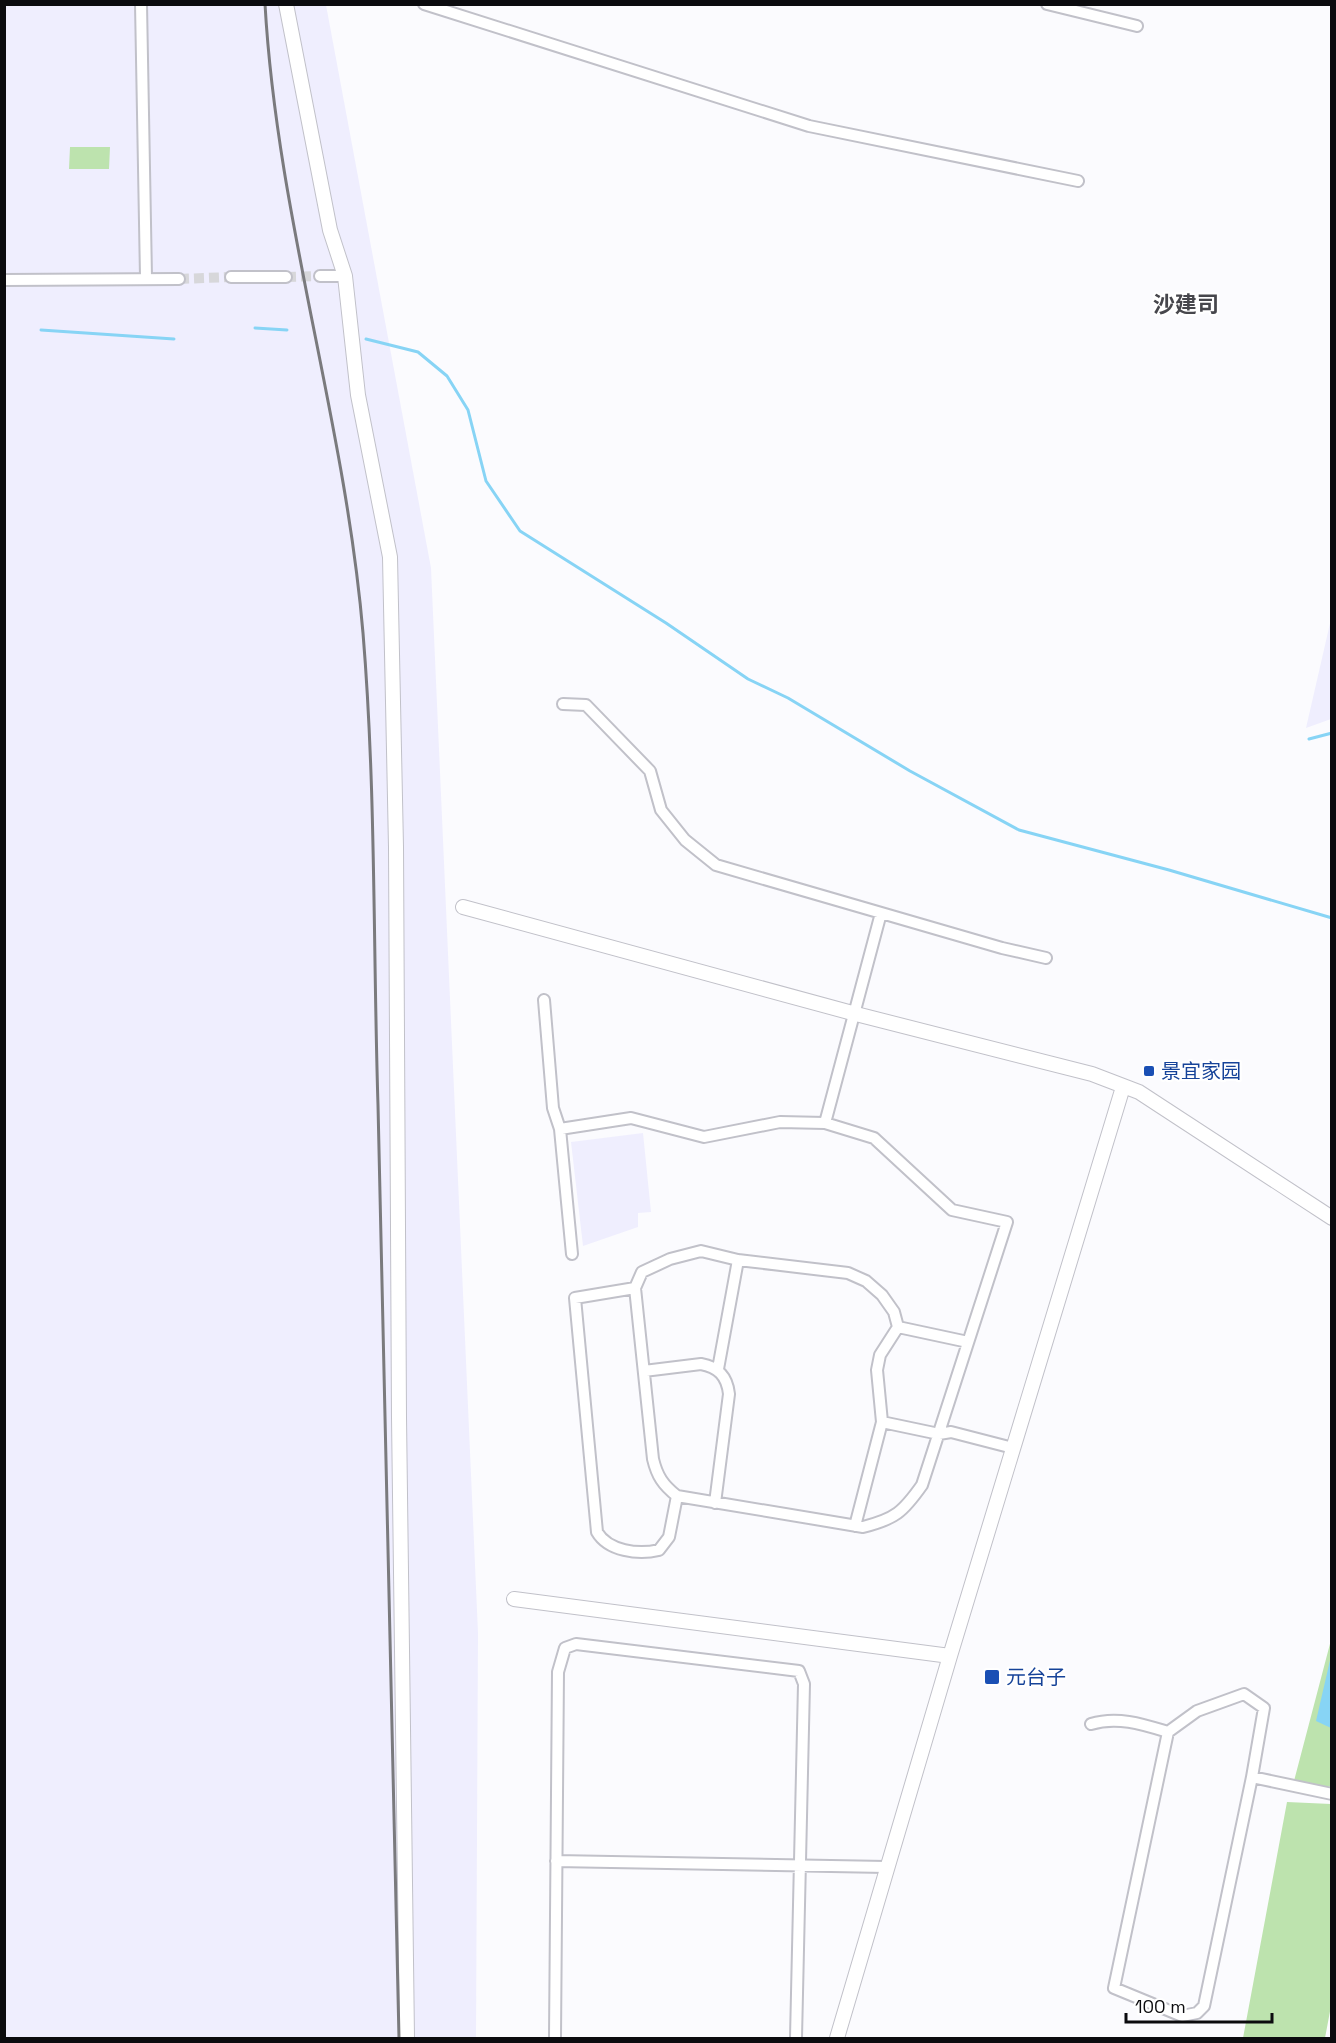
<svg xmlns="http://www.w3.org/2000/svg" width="1336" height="2043" font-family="'Space Grotesk','Noto Sans SC',sans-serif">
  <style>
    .built { fill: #efeefe }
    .green { fill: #bde3ae }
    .water { fill: #87d4f5 }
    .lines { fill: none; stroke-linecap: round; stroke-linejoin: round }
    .stream { stroke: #87d4f5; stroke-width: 3 }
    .minor-tunnel { stroke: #d7d7da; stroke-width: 10; stroke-dasharray: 10 5; stroke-linecap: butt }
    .minor-casing { stroke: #c1c1c9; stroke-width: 14 }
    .tertiary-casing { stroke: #c1c1c9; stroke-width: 16 }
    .minor { stroke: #fff; stroke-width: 10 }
    .tertiary { stroke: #fff; stroke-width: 14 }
    .rail { stroke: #7a7a7d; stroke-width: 3 }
    .transit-dot { fill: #1a4fb4; stroke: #fff; stroke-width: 2 }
    .labels { text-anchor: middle; stroke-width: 4.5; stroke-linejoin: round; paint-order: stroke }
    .transit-label { font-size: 20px; fill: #164399; stroke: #fff; text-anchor: start }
    .quarter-label { font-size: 22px; font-weight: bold; fill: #46464c; stroke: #fff }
  </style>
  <rect width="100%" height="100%" fill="#fbfbfe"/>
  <path class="built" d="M 5,5 L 326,5 L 431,568 L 478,1633 L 476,2038 L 5,2038 Z
    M 1331,619 L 1331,719 L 1306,728 Z
    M 643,1133 L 651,1212 L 638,1213 L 638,1227 L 583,1246 L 571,1142 Z"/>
  <path class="green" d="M 70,147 L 110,147 L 109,169 L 69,169 Z
    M 1331,1640 L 1331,1787 L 1294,1781 Z
    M 1287,1802 L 1331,1804 L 1331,2006 L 1325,2038 L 1243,2038 Z"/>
  <path class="water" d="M 1331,1656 L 1332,1728 L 1331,1728 L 1316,1721 Z"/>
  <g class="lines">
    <path class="stream" d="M 255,328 L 287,330
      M 41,330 L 174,339
      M 366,339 L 418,352 L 447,376 L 468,410 L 486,481 L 520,531 L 666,623 L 748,679 L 788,698 L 910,771 L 1019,830 L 1169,870 L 1332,918
      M 1309,739 L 1332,733"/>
    <path class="minor-tunnel" d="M 286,277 L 320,276
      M 179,279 L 231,277"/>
    <defs>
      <path id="minor" d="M 141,4 L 146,277
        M 424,4 L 809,126 L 1078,181
        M 1047,4 L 1137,26
        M 320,276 L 345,276
        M 231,277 L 286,277
        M 4,280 L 179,279
        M 563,704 L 586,705 L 650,771 L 661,810 L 685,840 L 716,865 L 1002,948 L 1046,958
        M 544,1000 L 553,1108 L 560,1129 L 572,1254
        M 825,1123 L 881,913
        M 560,1129 L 631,1118 L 704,1137 L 780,1122 L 825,1123 L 874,1138 L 952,1210 L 1007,1222 L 922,1485 C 903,1512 895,1519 863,1527 L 677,1496 C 663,1485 657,1476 653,1459 L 635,1288 L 642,1272 L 670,1259 L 701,1251 L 738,1260 L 848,1273 L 866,1281 L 882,1295 L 894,1312 L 898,1327
        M 635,1288 L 575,1298 L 597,1532 C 608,1551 638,1555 659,1550 L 669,1537 L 677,1496
        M 898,1327 L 968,1342
        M 718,1369 L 738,1260
        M 644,1371 L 701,1364 C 718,1367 727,1376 729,1394 L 715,1503
        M 882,1422 L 939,1434 L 951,1432 L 1013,1448
        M 855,1526 L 882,1422 L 877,1370 L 880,1355 L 898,1327
        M 1244,1694 L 1264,1708 L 1252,1777 L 1204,2006 L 1197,2013 L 1182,2016 L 1114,1988 L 1168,1732 L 1197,1711 Z
        M 1091,1724 C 1117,1716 1142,1724 1168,1732
        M 1252,1777 L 1332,1794
        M 556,1861 L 886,1867
        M 555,2038 L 558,1672 L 565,1648 L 576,1644 L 799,1671 L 804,1684 L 796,2038"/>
      <path id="tertiary" d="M 286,4 L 330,230 L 345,276 L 358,395 L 390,557 L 396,847 L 399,1417 L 407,2038
        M 463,907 L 856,1014 L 1092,1074 L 1139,1092 L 1332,1218
        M 514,1599 L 950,1656
        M 837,2038 L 950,1656 L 1123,1087"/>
    </defs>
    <use href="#minor" class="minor-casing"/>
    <use href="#tertiary" class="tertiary-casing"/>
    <use href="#minor" class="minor"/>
    <use href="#tertiary" class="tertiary"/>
    <path class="rail" d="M 265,4 C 277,217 345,421 363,633 C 376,790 373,947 378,1105 C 386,1416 393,1727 399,2038"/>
  </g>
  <g class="transit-dot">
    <rect x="1143" y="1065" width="12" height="12" rx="3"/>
    <rect x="984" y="1669" width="16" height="16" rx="3"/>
  </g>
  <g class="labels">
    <g class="transit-label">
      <text x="1161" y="1078">景宜家园</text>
      <text x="1006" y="1684">元台子</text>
    </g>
    <g class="quarter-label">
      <text x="1186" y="312">沙建司</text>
    </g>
  </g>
  <rect width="1336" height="2043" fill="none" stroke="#0b0b0e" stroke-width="12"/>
  <path d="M1126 2013v9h146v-9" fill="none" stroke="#0b0b0e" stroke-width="3"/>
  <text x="1135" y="2013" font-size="18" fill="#0b0b0e" stroke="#ffffff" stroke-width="4.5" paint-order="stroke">100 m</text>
</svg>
